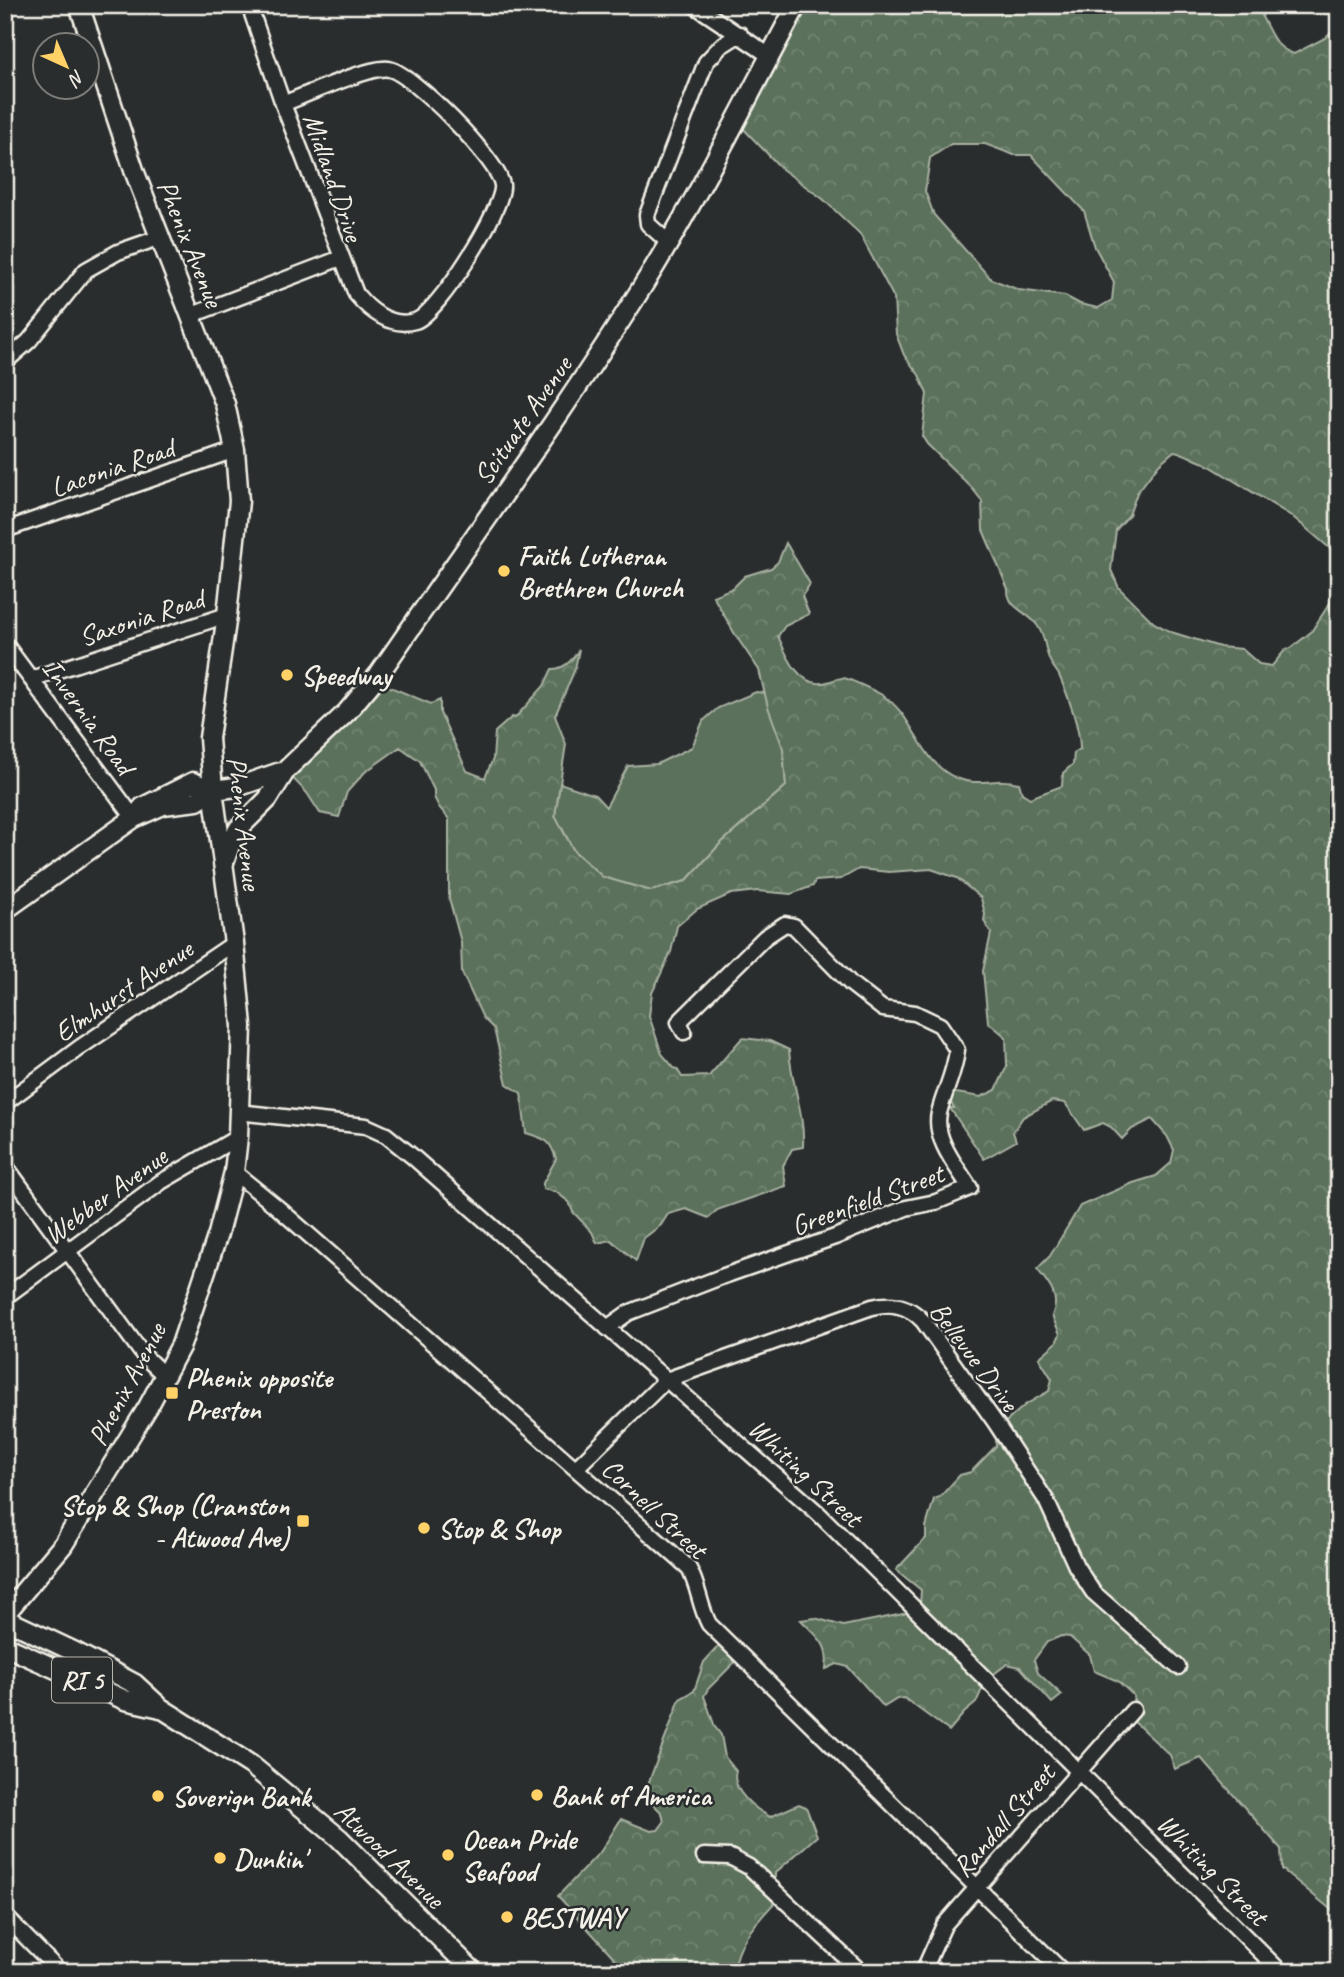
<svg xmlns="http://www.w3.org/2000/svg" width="1344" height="1977" font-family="Caveat,sans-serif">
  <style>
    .grass { fill: #5b715c; stroke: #a8b1a2; stroke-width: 2 }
    .forest { fill: url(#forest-crowns); stroke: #a8b1a2; stroke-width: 2; fill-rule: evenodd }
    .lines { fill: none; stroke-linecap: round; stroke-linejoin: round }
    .minor-casing { stroke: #f4f1e8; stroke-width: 19 }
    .major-casing { stroke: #f4f1e8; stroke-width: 23 }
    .minor { stroke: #2a2d2e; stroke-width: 14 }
    .major { stroke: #2a2d2e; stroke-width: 18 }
    .poi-dot { fill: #ffd166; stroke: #2a2d2e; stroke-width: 2.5 }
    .labels { text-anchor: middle; stroke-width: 5; stroke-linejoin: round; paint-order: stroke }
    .shield { fill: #2a2d2e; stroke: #b7b6b0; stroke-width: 2 }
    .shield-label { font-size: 26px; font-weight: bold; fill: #f4f1e8 }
    .street-label { font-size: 28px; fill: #f4f1e8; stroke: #2a2d2e }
    .poi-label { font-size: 28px; font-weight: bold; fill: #f4f1e8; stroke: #2a2d2e; text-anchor: start }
  </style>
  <defs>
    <pattern id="forest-crowns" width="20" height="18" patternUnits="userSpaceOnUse" patternTransform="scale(1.75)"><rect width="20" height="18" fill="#5b715c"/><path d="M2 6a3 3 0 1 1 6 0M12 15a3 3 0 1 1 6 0" fill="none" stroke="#738673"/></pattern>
  </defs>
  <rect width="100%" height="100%" fill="#2a2d2e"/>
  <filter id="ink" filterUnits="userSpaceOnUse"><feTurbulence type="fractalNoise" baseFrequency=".0143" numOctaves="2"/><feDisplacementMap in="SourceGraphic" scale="14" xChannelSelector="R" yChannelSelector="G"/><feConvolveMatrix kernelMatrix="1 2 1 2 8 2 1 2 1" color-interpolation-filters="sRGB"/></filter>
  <g filter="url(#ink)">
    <path class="grass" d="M 756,692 L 765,693 L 783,748 L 786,786 L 720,844 L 686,881 L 651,891 L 602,877 L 574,851 L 555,815 L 560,783 L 595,795 L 606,807 L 628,766 L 657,764 L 692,747 L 703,721 L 718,708 Z"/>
    <path class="forest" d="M 799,5 L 1260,5 L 1264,11 L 1262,17 C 1272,35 1274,47 1294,54 L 1325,38 L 1339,24 L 1339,556 L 1293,517 L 1205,463 C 1194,460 1186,453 1174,451 L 1159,464 L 1137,493 L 1129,515 L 1116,530 L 1111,570 L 1119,588 L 1154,623 L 1171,632 L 1220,647 L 1242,649 L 1259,664 L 1272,666 L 1285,650 L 1291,648 L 1311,632 L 1339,589 L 1339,1922 L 1335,1913 L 1282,1869 L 1281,1849 L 1201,1758 L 1175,1769 L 1170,1755 L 1130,1718 L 1134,1705 L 1133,1695 L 1118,1681 L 1094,1671 L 1090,1655 L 1070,1637 L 1061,1636 L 1047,1642 L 1034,1660 L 1038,1673 L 1062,1695 L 1052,1703 L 1020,1667 L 1007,1664 L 986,1680 L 976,1703 L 964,1713 L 949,1731 L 904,1698 L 897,1699 L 884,1707 L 848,1667 L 837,1664 L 826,1669 C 830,1643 817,1637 801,1620 L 815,1618 L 843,1626 L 913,1612 L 920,1605 L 921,1590 L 896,1570 L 926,1538 L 926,1527 L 934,1499 L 940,1497 L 960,1475 L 971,1472 L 996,1446 L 996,1422 L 1007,1421 L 1025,1405 L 1049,1391 L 1052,1379 L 1039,1358 L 1056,1343 L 1060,1334 L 1052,1316 C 1061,1297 1049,1284 1037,1269 L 1050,1256 L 1080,1206 L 1133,1183 L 1156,1176 L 1171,1163 L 1174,1150 L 1167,1136 L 1152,1119 L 1132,1129 L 1122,1139 L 1111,1127 L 1103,1123 L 1084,1130 L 1065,1103 L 1052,1101 L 1023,1117 L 1013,1132 L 1016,1141 L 984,1159 L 950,1108 L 954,1108 L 944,1091 L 981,1097 L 996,1090 L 1007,1066 L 1006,1037 L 988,1022 L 983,971 L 991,933 L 984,921 L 985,914 L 981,898 L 957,878 L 931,869 L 889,872 L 859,869 L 841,879 L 815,881 L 813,886 L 791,894 L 757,891 L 731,894 L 697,909 L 677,926 L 671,952 L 652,993 L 649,1016 L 662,1054 L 674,1068 L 677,1069 L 682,1077 L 709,1076 L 742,1038 L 770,1041 L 789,1050 C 791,1083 805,1113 803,1147 L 792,1149 L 783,1166 L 786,1186 L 717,1210 L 709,1218 L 686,1209 L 668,1214 L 661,1225 L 644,1238 L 636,1261 L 611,1240 L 597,1243 L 592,1232 L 573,1212 L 569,1202 L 556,1192 L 543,1189 L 543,1183 L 556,1159 C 550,1139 545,1139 526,1133 L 521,1093 L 507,1084 L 494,1029 L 483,1018 L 462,973 L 461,942 L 449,898 L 449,819 L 439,807 L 434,797 L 434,790 L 420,761 L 400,747 L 365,772 L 347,792 L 339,817 L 320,813 L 307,793 L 285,770 L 375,674 L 390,687 L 431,704 L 440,700 L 440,713 L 467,771 L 485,778 L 493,759 L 495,732 L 512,717 L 515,718 L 544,686 L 552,669 C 565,669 573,660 579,649 L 575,669 L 555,716 L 566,744 L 555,816 L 574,851 L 603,877 L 651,891 L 686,881 L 720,844 L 786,786 L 783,748 L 768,707 L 759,670 L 736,636 L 713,596 L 733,588 L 745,576 L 771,568 L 778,562 L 786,543 L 810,584 L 802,596 L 809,614 L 785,626 L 778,636 C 786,654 798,686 822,683 C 829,683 836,678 843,678 C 848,678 877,692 882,695 C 915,715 919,762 956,778 C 971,784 982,782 997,781 C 1003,780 1012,782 1019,783 L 1022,793 L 1030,798 L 1062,786 L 1063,773 L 1073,764 L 1074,753 L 1080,749 C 1080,728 1068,695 1059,675 C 1056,670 1052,666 1050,661 C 1044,648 1046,637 1037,625 C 1027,611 1007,608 1008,589 L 983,530 L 982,501 L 972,488 L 927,444 L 922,436 L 927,394 L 919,375 L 904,355 L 896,334 L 894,298 L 860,234 L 823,199 L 782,169 L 737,122 ZM 951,144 L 985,144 L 1014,155 L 1031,155 L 1084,211 L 1095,247 L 1114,282 L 1112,300 L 1098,308 L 1080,304 L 1065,296 L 1019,290 L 991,279 L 934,215 L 925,191 L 930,158 Z
      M 724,1640 L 741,1656 L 708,1689 L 704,1696 L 715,1727 L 721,1735 L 725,1757 L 736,1771 C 730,1790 755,1809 770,1817 L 799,1804 L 806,1807 L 817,1836 L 775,1873 L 775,1902 C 756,1923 737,1942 734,1972 L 627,1972 L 558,1896 L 601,1851 L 621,1819 L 651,1831 L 658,1830 L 664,1822 L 662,1813 L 644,1795 L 680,1699 L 694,1691 L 704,1662 Z"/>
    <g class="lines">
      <defs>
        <path id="minor" d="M 249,5 L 283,104 L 356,294 C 370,311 391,328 415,321 C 437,315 505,207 502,185 C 499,161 412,73 389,69 C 372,65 303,96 283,104
          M 694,5 L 770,56
          M 668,242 L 648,224 L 647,215 L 706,62 L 721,46 L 740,34
          M 192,315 L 341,258
          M 5,362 L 29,341 L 86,270 L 118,252 L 161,237
          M 5,530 L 235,450
          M 5,644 L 134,818
          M 31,679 L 227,615
          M 5,1103 L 79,1048 L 234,943
          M 238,1112 L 366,1126 L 386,1135 L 412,1156 L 818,1513 L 1281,1972
          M 5,1165 L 144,1356 L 164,1375
          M 234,1172 L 277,1207 L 688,1567 C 699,1586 699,1605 709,1624 L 1063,1972
          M 5,1297 L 161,1182 L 238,1137
          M 607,1328 L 628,1313 L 721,1277 L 835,1237 L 906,1208 L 936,1202 L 970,1188 C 958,1168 933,1139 939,1113 C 944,1092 955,1072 957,1050 L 940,1025 L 915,1013 L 883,1009 L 851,984 L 794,926 L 785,924 L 765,937 L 679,1022 L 684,1032
          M 576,1468 L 666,1380 L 872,1307 C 892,1302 908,1305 923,1321 L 995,1422 L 1046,1500 L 1076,1566 L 1093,1592 L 1178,1667
          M 704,1856 L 730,1857 L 749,1867 L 861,1972
          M 5,1916 L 60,1972
          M 923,1972 L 944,1925 L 1133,1710"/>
        <path id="major" d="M 134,818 L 163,805 L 197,801 L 213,790 L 237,787 L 286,770 L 347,712 L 379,674 C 468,544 561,417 644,284 C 700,194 747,98 797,5
          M 224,862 L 232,840 L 239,828 L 268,799 L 286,770
          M 5,910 L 134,818 L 143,807 L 193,782 L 213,790
          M 5,1614 L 63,1545 L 76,1524 L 148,1407 L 181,1345 L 218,1234 L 234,1172 L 238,1137 L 242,1026 L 234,943 L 213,790 L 209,738 L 227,615 L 239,501 L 235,450 L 225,404 L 135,173 L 79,5
          M 5,1619 L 75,1652 L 135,1684 L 161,1708 L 251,1765 L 339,1838 L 474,1972
          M 5,1646 L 125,1700 L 161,1708"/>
      </defs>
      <use href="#minor" class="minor-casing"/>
      <use href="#major" class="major-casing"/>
      <use href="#minor" class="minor"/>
      <use href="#major" class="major"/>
    </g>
  </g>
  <g class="poi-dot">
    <circle cx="504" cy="571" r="7"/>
    <circle cx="287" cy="675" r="7"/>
    <rect x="165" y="1386" width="14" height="14" rx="3.5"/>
    <rect x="296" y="1514" width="14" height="14" rx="3.5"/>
    <circle cx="424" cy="1528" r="7"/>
    <circle cx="537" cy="1795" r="7"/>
    <circle cx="158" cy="1796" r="7"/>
    <circle cx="448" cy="1855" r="7"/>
    <circle cx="220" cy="1858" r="7"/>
    <circle cx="507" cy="1917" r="7"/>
  </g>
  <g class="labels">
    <rect class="shield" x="52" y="1657.5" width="60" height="45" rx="5"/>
    <g class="shield-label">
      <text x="82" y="1689">RI 5</text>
    </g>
    <g class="street-label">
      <text transform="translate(334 177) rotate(71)" y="10">Midland Drive</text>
      <text transform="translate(191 243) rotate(68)" y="10">Phenix Avenue</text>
      <text transform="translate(522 420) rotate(-55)" y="10">Scituate Avenue</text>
      <text transform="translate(112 467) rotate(-19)" y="10">Laconia Road</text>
      <text transform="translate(141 617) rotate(-18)" y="10">Saxonia Road</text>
      <text transform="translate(89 716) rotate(54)" y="10">Invernia Road</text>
      <text transform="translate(245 823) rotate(83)" y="10">Phenix Avenue</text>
      <text transform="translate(123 990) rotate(-34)" y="10">Elmhurst Avenue</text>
      <text transform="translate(105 1195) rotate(-36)" y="10">Webber Avenue</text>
      <text transform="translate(867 1199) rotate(-20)" y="10">Greenfield Street</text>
      <text transform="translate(975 1356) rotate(53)" y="10">Bellevue Drive</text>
      <text transform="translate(126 1384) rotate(-62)" y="10">Phenix Avenue</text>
      <text transform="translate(806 1472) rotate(43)" y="10">Whiting Street</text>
      <text transform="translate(655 1508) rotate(43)" y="10">Cornell Street</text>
      <text transform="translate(1003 1820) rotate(-49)" y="10">Randall Street</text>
      <text transform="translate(390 1854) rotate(44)" y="10">Atwood Avenue</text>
      <text transform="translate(1213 1869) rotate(45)" y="10">Whiting Street</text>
    </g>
    <g class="poi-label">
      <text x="518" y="565">Faith Lutheran<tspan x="518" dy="32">Brethren Church</tspan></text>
      <text x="301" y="685">Speedway</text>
      <text x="186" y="1387">Phenix opposite<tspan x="186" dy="32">Preston</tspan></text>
      <text x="289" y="1515" text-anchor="end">Stop &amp; Shop (Cranston<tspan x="289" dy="32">- Atwood Ave)</tspan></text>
      <text x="438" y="1538">Stop &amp; Shop</text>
      <text x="551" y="1805">Bank of America</text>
      <text x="172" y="1806">Soverign Bank</text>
      <text x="462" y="1849">Ocean Pride<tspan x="462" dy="32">Seafood</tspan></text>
      <text x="234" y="1868">Dunkin'</text>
      <text x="521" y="1927">BESTWAY</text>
    </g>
  </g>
  <rect width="1344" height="1977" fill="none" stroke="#2a2d2e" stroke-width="28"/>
  <rect x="14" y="14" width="1316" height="1949" fill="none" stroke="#f4f1e8" stroke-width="2.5" filter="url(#ink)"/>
  <g transform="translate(66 66) rotate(136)"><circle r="33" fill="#2a2d2e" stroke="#7b7b78" stroke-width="2"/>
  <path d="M0-5L12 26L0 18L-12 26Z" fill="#ffd166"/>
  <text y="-10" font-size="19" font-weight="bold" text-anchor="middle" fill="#f4f1e8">N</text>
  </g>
</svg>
